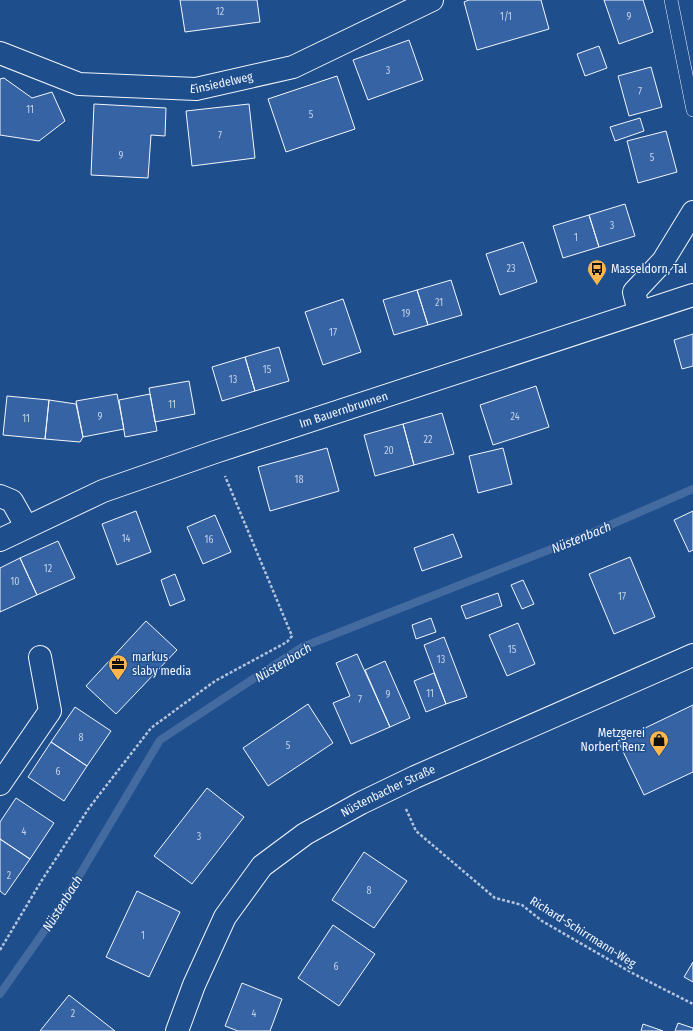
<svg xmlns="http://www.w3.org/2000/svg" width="693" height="1031" font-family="'Fira Sans Condensed',sans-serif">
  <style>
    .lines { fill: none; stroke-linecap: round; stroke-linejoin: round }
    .stream { stroke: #446ba0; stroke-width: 8 }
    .building { fill: #3563a3; stroke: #f2f6ff }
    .service-casing { stroke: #f2f6ff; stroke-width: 14 }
    .minor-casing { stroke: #f2f6ff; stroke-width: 24 }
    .secondary-casing { stroke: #f2f6ff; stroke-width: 24 }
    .path { stroke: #b3c4dc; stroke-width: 2.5; stroke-dasharray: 3 2; stroke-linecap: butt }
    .service { stroke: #1f4e8c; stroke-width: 13 }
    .minor { stroke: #1f4e8c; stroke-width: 22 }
    .secondary { stroke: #1f4e8c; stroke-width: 22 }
    .labels { text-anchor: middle; stroke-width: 3; stroke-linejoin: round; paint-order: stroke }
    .number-label { font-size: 10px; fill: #c3d1e8 }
    .street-label { font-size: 12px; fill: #f2f6ff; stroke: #1f4e8c }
    .poi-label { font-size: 12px; fill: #f2f6ff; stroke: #1f4e8c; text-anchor: start }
    .water-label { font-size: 13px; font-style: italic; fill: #f2f6ff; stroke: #1f4e8c }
  </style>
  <rect width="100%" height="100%" fill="#1f4e8c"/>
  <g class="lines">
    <path class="stream" d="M 0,994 L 57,913 L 160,740 L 302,647 L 587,535 L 693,489"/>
  </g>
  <path class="building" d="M 180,0 L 257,0 L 260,22 L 185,32 Z
    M 469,0 L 541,0 L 549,29 L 477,50 L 464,2 Z
    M 604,0 L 643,0 L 653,32 L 619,44 Z
    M 409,40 L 423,80 L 368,100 L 353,60 Z
    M 599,46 L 607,68 L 585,76 L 577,54 Z
    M 651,67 L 662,107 L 629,116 L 618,76 Z
    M 337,76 L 355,129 L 286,152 L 268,99 Z
    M 4,78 L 32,98 L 52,92 L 65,121 L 39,141 L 0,135 L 0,79 Z
    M 94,104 L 166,108 L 165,136 L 151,135 L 148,178 L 91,175 Z
    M 249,104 L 255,158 L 192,166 L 186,111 Z
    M 640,118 L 644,131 L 615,141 L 610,127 Z
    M 666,131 L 677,172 L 638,183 L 627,141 Z
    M 625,204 L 635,236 L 599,247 L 589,215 Z
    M 589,215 L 599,247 L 563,258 L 553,226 Z
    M 523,242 L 537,282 L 500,295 L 486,254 Z
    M 451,280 L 462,315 L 428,325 L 417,290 Z
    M 417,290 L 428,325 L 394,335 L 383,300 Z
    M 343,299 L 361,352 L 323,365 L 305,312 Z
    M 693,334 L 693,366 L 682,369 L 674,340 Z
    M 279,347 L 289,381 L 255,391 L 245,357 Z
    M 245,357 L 255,391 L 222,401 L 212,367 Z
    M 189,381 L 195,414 L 155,422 L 149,388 Z
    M 536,386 L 549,427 L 493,445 L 480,405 Z
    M 117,394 L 124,429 L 83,437 L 76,401 Z
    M 150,394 L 157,431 L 125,437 L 119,400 Z
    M 7,396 L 49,400 L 45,439 L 3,435 Z
    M 49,400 L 76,404 L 83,437 L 80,442 L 45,439 Z
    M 442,413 L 454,454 L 414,465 L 403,424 Z
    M 403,424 L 414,465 L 375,476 L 364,435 Z
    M 327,448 L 339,491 L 270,511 L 258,467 Z
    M 503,448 L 512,484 L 478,493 L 469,456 Z
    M 136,511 L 151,552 L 117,565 L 102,524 Z
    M 693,511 L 693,550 L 689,552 L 674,520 Z
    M 215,515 L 231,552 L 203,564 L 187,527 Z
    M 453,534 L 462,557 L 422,571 L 414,548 Z
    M 58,541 L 75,578 L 37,595 L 20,558 Z
    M 630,557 L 655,617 L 614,634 L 589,574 Z
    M 20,558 L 37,595 L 0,612 L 0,568 Z
    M 175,574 L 185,600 L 170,606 L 161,580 Z
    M 523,580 L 534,604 L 522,609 L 511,585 Z
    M 498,593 L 502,606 L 466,619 L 461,606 Z
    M 431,618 L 436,632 L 416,639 L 412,625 Z
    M 146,621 L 177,650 L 116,714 L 86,686 Z
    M 518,623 L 535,664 L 507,676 L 489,635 Z
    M 444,637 L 467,697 L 446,704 L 424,645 Z
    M 357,654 L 390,727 L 351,744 L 333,703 L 350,696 L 336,663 Z
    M 385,661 L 410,718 L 390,727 L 365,670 Z
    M 434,673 L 446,704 L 426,712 L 414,681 Z
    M 308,704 L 333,743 L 268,786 L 243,748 Z
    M 693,705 L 693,772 L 644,795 L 618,741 Z
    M 75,707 L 111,731 L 87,766 L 51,742 Z
    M 51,742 L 87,766 L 64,801 L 28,777 Z
    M 207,788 L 244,817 L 192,884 L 154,856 Z
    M 16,798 L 54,823 L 30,859 L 0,839 L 0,822 Z
    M 0,839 L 30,859 L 5,895 L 0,891 Z
    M 364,852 L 407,881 L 374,928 L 332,900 Z
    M 137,891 L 180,912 L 149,977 L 106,957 Z
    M 333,925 L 375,954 L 339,1006 L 298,978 Z
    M 693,962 L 693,982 L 684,977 Z
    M 242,983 L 282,999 L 270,1031 L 238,1031 L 225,1026 Z
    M 69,995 L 115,1031 L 40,1031 Z
    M 678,1023 L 693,1028 L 693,1031 L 675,1031 Z
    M 643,1024 L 663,1031 L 641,1031 Z"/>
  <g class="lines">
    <defs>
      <path id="service" d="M 671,0 L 693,110"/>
      <g id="minor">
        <path id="s1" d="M 0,53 L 79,84 L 196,89 L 293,67 L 432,0"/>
        <path d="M 639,312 L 634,292 L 663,261 L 693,212"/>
        <path d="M 0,496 L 12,501 L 26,526"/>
        <path id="s2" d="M 0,540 L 103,491 L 215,452 L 693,295"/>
        <path d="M 0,784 L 50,711 L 40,657"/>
      </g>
      <g id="secondary">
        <path id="s3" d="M 177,1031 L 194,985 L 225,917 L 262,866 L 305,834 L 361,803 L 415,777 L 693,655"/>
      </g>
    </defs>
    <use href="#service" class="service-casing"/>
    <use href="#minor" class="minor-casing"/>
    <use href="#secondary" class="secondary-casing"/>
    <path class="path" d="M 406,809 L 416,831 L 495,898 L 522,905 L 542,921 L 634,974 L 693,1004
      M 0,950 L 42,880 L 89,808 L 151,728 L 215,681 L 287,642 L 292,636 L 225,476"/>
    <use href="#service" class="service"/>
    <use href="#minor" class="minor"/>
    <use href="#secondary" class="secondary"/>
  </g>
  <defs>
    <symbol id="bus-pin" viewBox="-11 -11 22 30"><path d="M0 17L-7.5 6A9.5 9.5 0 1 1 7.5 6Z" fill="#ffb74d" stroke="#1f4e8c"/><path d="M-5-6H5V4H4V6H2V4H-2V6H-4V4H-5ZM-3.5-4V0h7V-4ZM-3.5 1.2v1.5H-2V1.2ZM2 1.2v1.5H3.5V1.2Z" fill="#111"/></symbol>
    <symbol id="office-pin" viewBox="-11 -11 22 30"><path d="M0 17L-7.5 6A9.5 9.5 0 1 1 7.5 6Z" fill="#ffb74d" stroke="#1f4e8c"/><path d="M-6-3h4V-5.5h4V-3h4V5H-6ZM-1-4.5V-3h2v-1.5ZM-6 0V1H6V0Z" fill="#111"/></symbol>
    <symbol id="shop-pin" viewBox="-11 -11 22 30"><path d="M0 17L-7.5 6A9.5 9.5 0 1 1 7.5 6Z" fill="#ffb74d" stroke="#1f4e8c"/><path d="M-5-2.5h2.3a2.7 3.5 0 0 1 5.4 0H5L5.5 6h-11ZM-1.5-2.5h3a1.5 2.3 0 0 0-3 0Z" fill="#111"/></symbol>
  </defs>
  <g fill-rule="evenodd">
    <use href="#bus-pin" x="586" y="258" width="22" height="30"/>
    <use href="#office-pin" x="107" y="653" width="22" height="30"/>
    <use href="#shop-pin" x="648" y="729" width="22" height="30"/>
  </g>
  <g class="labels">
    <g class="number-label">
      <text x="220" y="15">12</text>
      <text x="506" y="20">1/1</text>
      <text x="629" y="20">9</text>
      <text x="388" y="74">3</text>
      <text x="640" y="95">7</text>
      <text x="30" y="113">11</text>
      <text x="311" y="118">5</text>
      <text x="220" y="139">7</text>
      <text x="121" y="159">9</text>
      <text x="652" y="161">5</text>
      <text x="612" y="229">3</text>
      <text x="576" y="241">1</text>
      <text x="511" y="272">23</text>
      <text x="439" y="306">21</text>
      <text x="406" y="317">19</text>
      <text x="333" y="336">17</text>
      <text x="267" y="373">15</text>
      <text x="233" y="383">13</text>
      <text x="172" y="408">11</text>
      <text x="100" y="420">9</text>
      <text x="515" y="420">24</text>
      <text x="26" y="422">11</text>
      <text x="428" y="443">22</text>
      <text x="389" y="454">20</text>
      <text x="299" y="483">18</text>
      <text x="126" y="542">14</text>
      <text x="209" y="543">16</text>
      <text x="48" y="572">12</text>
      <text x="15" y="585">10</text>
      <text x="622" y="600">17</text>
      <text x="512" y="653">15</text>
      <text x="441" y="663">13</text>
      <text x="430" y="697">11</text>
      <text x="388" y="698">9</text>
      <text x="360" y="703">7</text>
      <text x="81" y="741">8</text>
      <text x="288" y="749">5</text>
      <text x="58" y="775">6</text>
      <text x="24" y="835">4</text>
      <text x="199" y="840">3</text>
      <text x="9" y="879">2</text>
      <text x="369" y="894">8</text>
      <text x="143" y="939">1</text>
      <text x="336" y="970">6</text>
      <text x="73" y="1017">2</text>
      <text x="254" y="1017">4</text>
    </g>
    <g class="street-label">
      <text dy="4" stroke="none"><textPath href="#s1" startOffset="228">Einsiedelweg</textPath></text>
      <text dy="4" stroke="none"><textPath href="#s2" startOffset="368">Im Bauernbrunnen</textPath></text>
      <text dy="4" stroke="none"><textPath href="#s3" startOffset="334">Nüstenbacher Straße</textPath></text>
      <text transform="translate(583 932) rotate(32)" y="4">Richard-Schirrmann-Weg</text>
    </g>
    <g class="poi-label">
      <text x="611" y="273">Masseldorn, Tal</text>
      <text x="132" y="661">markus<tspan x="132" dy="14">slaby media</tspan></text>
      <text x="645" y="737" text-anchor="end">Metzgerei<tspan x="645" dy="14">Norbert Renz</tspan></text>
    </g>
    <g class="water-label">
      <text transform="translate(581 537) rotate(-22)" y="5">Nüstenbach</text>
      <text transform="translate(283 662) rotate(-31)" y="5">Nüstenbach</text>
      <text transform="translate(62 903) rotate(-58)" y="5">Nüstenbach</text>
    </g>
  </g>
</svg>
